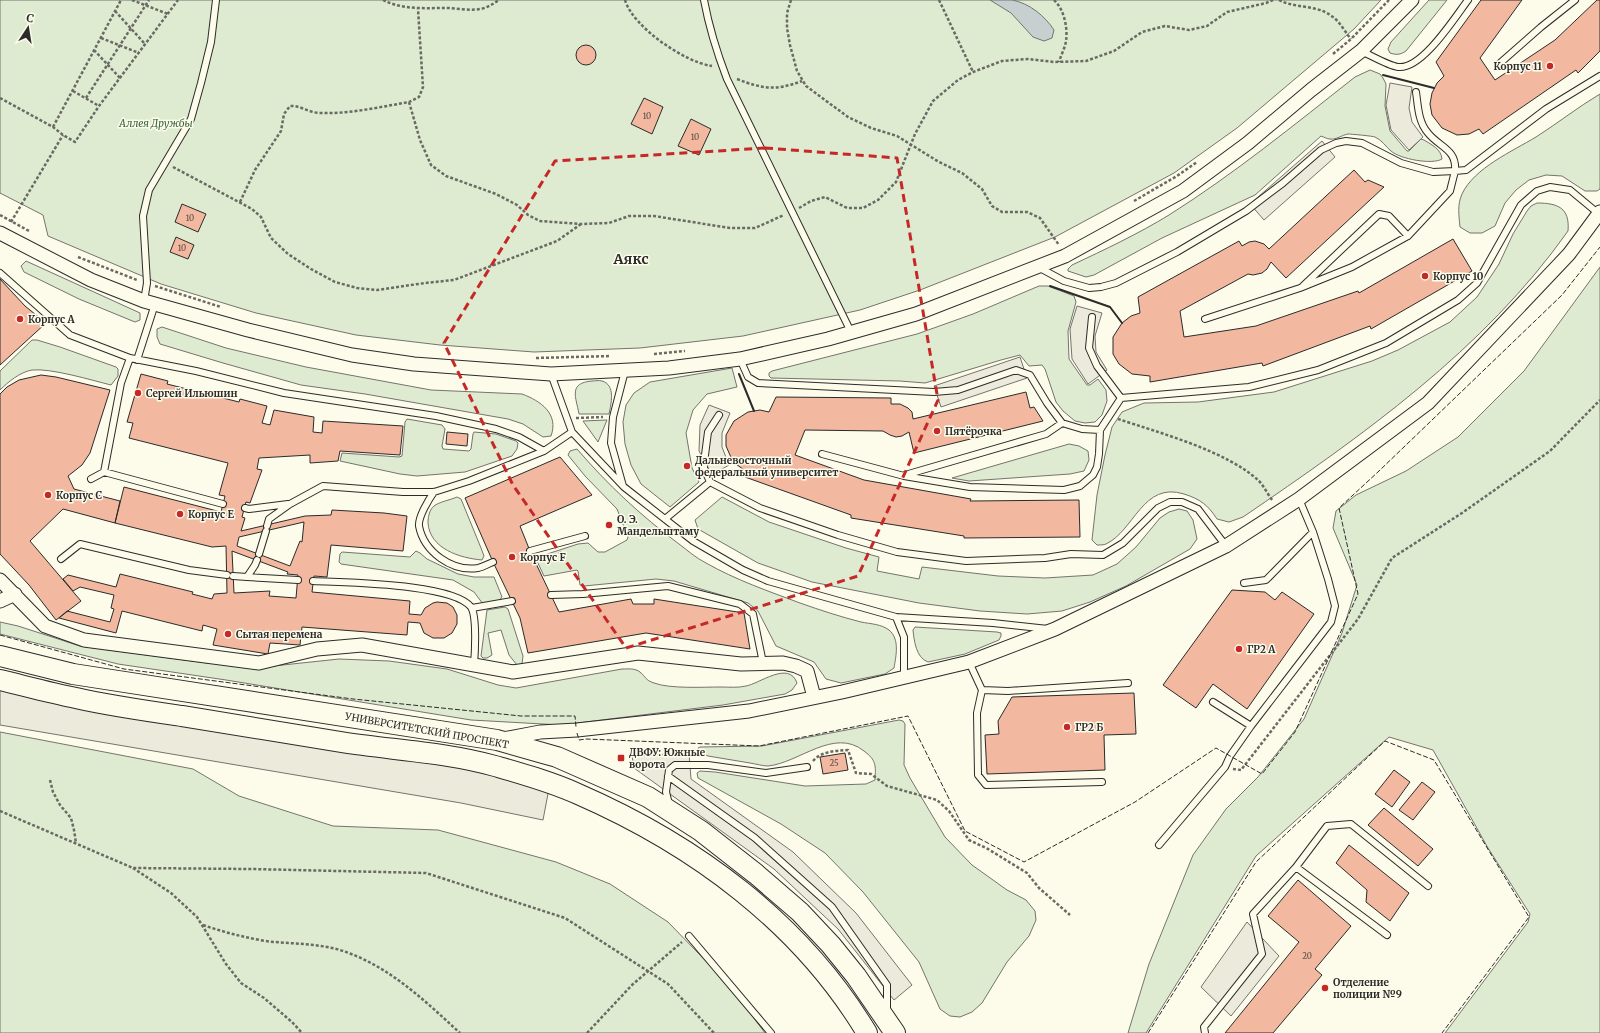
<svg xmlns="http://www.w3.org/2000/svg" width="1600" height="1033" font-family="Merriweather,serif">
  <style>
    .green { fill: #deebd1; stroke: #74746e }
    .parking { fill: #eceadb; stroke: #74746e }
    .water { fill: #c7d0d0; stroke: #74746e }
    .building { fill: #f2b8a0; stroke: #2b2b2b; fill-rule: evenodd }
    .lines { fill: none; stroke-linecap: round; stroke-linejoin: round }
    .lane-casing { stroke: #2b2b2b; stroke-width: 8 }
    .street-casing { stroke: #2b2b2b; stroke-width: 15 }
    .primary-casing { stroke: #2b2b2b; stroke-width: 22 }
    .path { stroke: #6a6964; stroke-width: 2.5; stroke-dasharray: 3 2; stroke-linecap: butt }
    .lane { stroke: #fdfbea; stroke-width: 6 }
    .street { stroke: #fdfbea; stroke-width: 13 }
    .primary { stroke: #fdfbea; stroke-width: 20 }
    .fence { stroke: #2b2b2b; stroke-width: 1; stroke-dasharray: 5 2; stroke-linecap: butt }
    .wall { stroke: #2b2b2b; stroke-width: 2 }
    .marked { fill: none; stroke: #c62828; stroke-width: 3; stroke-dasharray: 8 5; stroke-linejoin: round }
    .poi-dot { fill: #c62828; stroke: #fdfbea; stroke-width: 1.5 }
    .labels { text-anchor: middle; stroke-width: 3; stroke-linejoin: round; paint-order: stroke }
    .number-label { font-size: 8px; fill: #5d4e48 }
    .poi-label { font-size: 10px; font-weight: bold; fill: #2b2b2b; stroke: #fdfbea; text-anchor: start }
    .park-label { font-size: 10px; font-style: italic; fill: #34623c; stroke: #fdfbea }
    .street-label { font-size: 10px; fill: #2b2b2b; stroke: #fdfbea }
    .district-label { font-size: 14px; font-weight: bold; fill: #2b2b2b; stroke: #fdfbea }
  </style>
  <rect width="100%" height="100%" fill="#fdfbea"/>
  <path class="green" d="M 0,0 L 1381,0 L 1354,29 L 1237,128 L 1174,173 L 1055,237 L 920,290 L 860,310 L 743,336 L 640,348 L 534,352 L 440,345 L 356,335 L 256,313 L 161,284 L 48,236 L 43,215 L 0,193 Z
    M 1429,0 L 1447,0 L 1406,51 C 1400,55 1396,55 1390,53 L 1388,49 L 1391,42 Z
    M 1370,70 L 1380,74 L 1383,78 L 1386,84 L 1385,106 L 1390,131 L 1407,151 L 1409,151 L 1421,139 L 1424,140 C 1432,145 1441,149 1442,159 C 1432,165 1400,159 1391,151 C 1386,147 1382,140 1375,137 C 1373,136 1350,134 1348,134 C 1342,135 1336,140 1330,139 C 1327,139 1324,137 1321,136 L 1255,195 L 1162,238 L 1094,275 L 1086,277 L 1068,271 L 1068,269 L 1072,265 C 1104,250 1138,234 1169,215 C 1234,174 1294,125 1355,77 Z
    M 1600,94 L 1600,189 L 1597,191 L 1585,191 L 1562,176 L 1546,175 L 1529,180 L 1516,190 L 1505,203 L 1495,226 L 1482,233 L 1470,233 L 1460,227 C 1459,216 1457,205 1462,194 C 1474,168 1513,151 1536,137 C 1558,123 1578,107 1600,94 Z
    M 1537,203 C 1558,203 1570,208 1568,231 C 1484,350 1362,436 1243,517 L 1229,522 L 1217,519 C 1208,505 1200,499 1184,494 C 1143,481 1134,531 1106,544 C 1104,545 1100,545 1097,545 L 1092,540 L 1097,495 L 1105,455 L 1112,427 L 1122,412 L 1144,403 L 1198,402 L 1274,392 L 1372,361 L 1398,350 L 1450,322 L 1477,297 L 1499,264 L 1513,234 L 1527,211 L 1531,206 Z
    M 26,261 L 140,313 L 140,320 L 135,322 L 79,299 L 24,272 L 21,266 Z
    M 1600,267 L 1600,1033 L 1445,1033 L 1528,922 L 1530,914 L 1488,848 L 1433,750 L 1389,737 L 1256,856 L 1146,1033 L 1128,1033 L 1149,964 L 1193,855 L 1226,809 L 1258,777 L 1304,719 L 1342,633 L 1357,585 L 1333,528 L 1336,511 L 1356,495 L 1406,471 L 1458,437 L 1524,371 Z
    M 1039,286 L 1048,286 L 1074,296 L 1076,302 L 1068,331 L 1069,359 L 1087,385 L 1090,385 L 1098,379 L 1106,390 L 1107,401 L 1102,415 L 1095,422 L 1085,423 L 1075,421 L 1063,411 L 1056,402 L 1045,369 L 1042,365 L 1029,366 L 1020,355 L 1001,360 L 925,383 L 900,381 L 771,378 L 769,376 L 769,373 L 772,371 L 917,334 L 973,314 Z
    M 162,327 L 226,348 L 306,367 L 431,390 L 522,394 C 541,401 559,414 551,436 L 543,437 L 523,424 L 508,419 L 365,394 L 301,385 L 223,363 L 160,344 L 157,337 L 157,329 Z
    M 32,340 L 37,340 L 60,347 L 116,367 L 118,369 L 118,376 L 111,385 C 91,380 51,368 32,370 C 20,372 8,382 0,390 L 0,371 Z
    M 732,368 L 737,387 L 707,394 L 693,410 L 686,433 L 692,468 L 699,482 L 670,507 L 641,484 L 631,465 L 625,444 L 623,422 L 626,405 L 634,393 L 650,382 Z
    M 592,381 C 595,381 599,380 602,381 C 616,385 611,404 609,414 L 579,414 C 576,397 568,383 592,381 Z
    M 407,419 L 442,425 L 445,429 L 442,446 L 443,449 L 469,451 L 471,449 L 473,434 L 474,432 L 496,434 L 516,441 L 518,443 L 517,449 L 512,456 L 465,472 L 417,476 L 400,474 L 340,461 L 342,453 L 399,457 L 402,456 L 405,422 Z
    M 607,420 L 598,442 L 583,421 Z
    M 1069,444 L 1079,446 L 1088,451 L 1089,460 L 1084,471 L 1070,474 L 969,481 L 952,478 Z
    M 577,449 C 607,484 641,516 679,544 C 687,550 696,558 706,563 C 736,580 768,591 800,603 C 820,610 841,617 861,622 C 871,624 881,624 889,630 C 900,639 896,656 894,668 L 885,674 L 841,683 L 826,679 L 814,662 L 776,646 L 758,611 L 748,603 L 674,581 L 656,579 L 584,586 L 580,585 L 578,571 L 577,570 L 544,576 L 536,559 L 538,557 L 578,544 L 588,543 L 598,552 L 605,552 L 627,540 L 628,537 L 617,509 L 585,476 L 568,455 L 570,451 Z
    M 457,497 L 461,499 L 481,548 L 484,556 L 482,560 C 460,558 430,549 428,523 C 428,518 429,510 434,506 C 439,502 450,500 457,497 Z
    M 722,497 L 769,522 L 846,548 L 879,557 L 877,571 L 919,579 L 922,567 L 998,576 L 1045,578 L 1093,575 L 1117,564 L 1136,547 L 1160,518 L 1169,512 L 1179,509 L 1187,511 L 1193,520 L 1197,539 L 1190,549 L 1126,586 L 1090,602 L 1062,611 L 1027,614 L 980,611 L 919,603 L 812,582 L 758,563 L 698,529 L 695,520 Z
    M 416,551 L 420,553 L 427,559 L 458,574 L 474,577 L 494,577 L 502,597 L 499,601 L 483,604 L 474,592 L 453,580 L 341,564 L 339,562 L 340,554 L 342,552 L 410,557 Z
    M 505,607 L 508,609 L 523,656 L 522,664 L 517,665 L 509,655 L 501,630 L 488,633 L 492,655 L 487,658 L 483,658 L 481,656 L 487,610 Z
    M 0,622 L 18,626 L 80,646 L 207,663 L 264,667 L 339,659 L 389,661 L 447,669 L 498,685 L 516,688 L 622,669 C 628,669 635,668 640,672 C 646,677 645,680 654,683 C 670,689 703,687 721,687 C 729,687 738,688 746,686 C 759,684 789,660 797,683 L 792,690 L 785,694 L 723,705 L 561,725 L 471,720 L 226,680 L 118,664 L 0,634 Z
    M 915,627 L 997,632 L 1001,633 L 1001,636 L 999,640 L 965,654 L 928,662 C 916,658 914,640 913,630 Z
    M 899,720 L 903,721 L 905,724 L 904,765 L 910,778 L 945,837 L 972,865 L 1007,890 L 1026,900 L 1035,911 L 1036,920 L 1029,936 L 1007,962 L 982,1003 L 972,1012 L 960,1017 L 950,1016 L 940,1009 L 919,962 L 863,892 L 825,853 L 781,824 L 698,778 L 697,773 L 700,771 L 715,772 L 805,786 L 866,784 L 875,780 C 876,765 876,760 864,751 C 834,727 799,763 768,766 C 763,766 756,764 750,763 C 736,761 722,758 708,756 L 699,752 L 698,748 L 700,747 L 762,746 Z
    M 0,732 L 193,769 L 239,796 L 333,826 L 438,830 L 556,862 L 610,884 L 668,922 L 730,986 L 765,1033 L 0,1033 Z"/>
  <path class="parking" d="M 1390,83 L 1412,87 L 1409,108 L 1412,122 L 1423,137 L 1409,150 L 1391,130 L 1386,105 Z
    M 1322,141 L 1335,157 L 1264,220 L 1250,204 Z
    M 1077,306 L 1102,313 L 1095,336 L 1096,352 L 1107,370 L 1088,384 L 1072,359 L 1070,329 Z
    M 1020,357 L 1027,378 L 941,407 L 934,386 Z
    M 709,405 L 730,413 L 722,433 L 722,447 L 729,465 L 712,475 L 699,451 L 700,425 Z
    M 0,680 L 550,783 L 543,820 L 461,803 L 0,725 Z
    M 689,753 L 691,779 L 793,852 L 856,913 L 912,985 L 894,1000 L 838,929 L 774,869 L 634,768 L 632,756 Z
    M 1247,922 L 1279,956 L 1231,1016 L 1201,987 Z"/>
  <path class="water" d="M 990,0 C 997,0 1005,0 1012,0 C 1029,3 1045,16 1054,30 L 1052,38 L 1044,41 L 1033,37 L 1011,13 Z"/>
  <path class="building" d="M 1481,0 L 1522,0 L 1480,58 L 1495,80 L 1555,40 L 1597,0 L 1600,0 L 1600,51 L 1578,73 L 1576,70 L 1483,134 L 1479,129 L 1469,134 L 1457,135 L 1442,128 L 1432,115 L 1430,104 L 1432,93 L 1437,83 L 1444,76 L 1436,62 Z
    M576 55a10 10 0 1 1 20 0a10 10 0 1 1-20 0Z
    M 644,98 L 663,107 L 652,134 L 631,124 Z
    M 691,119 L 711,129 L 699,155 L 678,146 Z
    M 1354,170 L 1365,182 L 1368,180 L 1384,187 L 1286,278 L 1271,262 L 1267,269 L 1262,273 L 1253,275 L 1248,274 L 1180,311 L 1184,337 L 1256,326 L 1358,291 L 1359,293 L 1453,239 L 1472,271 L 1371,329 L 1370,326 L 1263,366 L 1262,363 L 1150,382 L 1150,376 L 1132,374 L 1119,364 L 1113,354 L 1113,337 L 1122,323 L 1131,316 L 1140,313 L 1138,297 L 1239,241 L 1242,246 L 1249,242 L 1255,241 L 1264,244 L 1269,249 Z
    M 182,204 L 206,214 L 198,232 L 175,222 Z
    M 176,237 L 194,245 L 188,259 L 170,252 Z
    M 0,279 L 25,306 L 46,323 L 0,365 Z
    M 141,374 L 168,381 L 167,384 L 239,402 L 240,399 L 267,406 L 262,423 L 270,425 L 274,410 L 314,417 L 313,432 L 322,433 L 323,421 L 403,426 L 400,455 L 340,451 L 338,461 L 310,463 L 310,455 L 259,458 L 257,469 L 262,470 L 250,503 L 246,502 L 242,517 L 245,518 L 241,531 L 305,516 L 331,515 L 332,510 L 384,513 L 407,516 L 403,551 L 331,545 L 327,577 L 314,576 L 312,592 L 410,601 L 409,614 L 421,615 L 425,608 L 433,603 L 437,602 L 447,603 L 453,607 L 457,615 L 457,624 L 452,633 L 444,638 L 433,638 L 424,633 L 420,623 L 408,622 L 407,635 L 302,627 L 300,645 L 270,643 L 268,654 L 213,645 L 217,629 L 203,625 L 202,631 L 122,611 L 116,633 L 59,618 L 67,611 L 110,622 L 114,609 L 111,608 L 114,595 L 80,587 L 73,591 L 63,579 L 68,575 L 116,587 L 120,574 L 193,592 L 192,594 L 212,599 L 214,594 L 227,593 L 226,546 L 212,547 L 115,523 L 124,487 L 221,512 L 225,496 L 219,495 L 228,463 L 129,438 L 133,423 L 127,422 ZM 304,522 L 302,542 L 300,541 L 290,566 L 237,546 L 239,537 ZM 232,551 L 288,572 L 287,574 L 298,575 L 296,598 L 269,596 L 270,591 L 234,593 Z
    M 41,375 L 56,377 L 110,390 L 90,453 L 82,465 L 68,476 L 74,489 L 120,501 L 115,523 L 63,509 L 30,541 L 81,601 L 56,620 L 29,585 L 0,554 L 0,394 L 7,387 L 19,380 Z
    M 1026,392 L 1030,408 L 1034,407 L 1043,421 L 914,453 L 909,432 L 902,436 L 896,437 L 890,435 L 883,431 L 805,430 L 795,455 L 864,480 L 971,499 L 970,501 L 1079,500 L 1080,537 L 964,538 L 964,536 L 851,518 L 851,515 L 745,477 L 747,472 L 733,462 L 726,446 L 726,435 L 734,421 L 748,412 L 760,410 L 769,412 L 776,397 L 891,398 L 891,404 L 900,404 L 908,408 L 912,412 L 913,419 Z
    M 447,432 L 468,434 L 467,446 L 446,444 Z
    M 560,457 L 592,495 L 520,526 L 530,551 L 559,612 L 631,599 L 633,604 L 654,604 L 654,599 L 744,613 L 750,649 L 646,633 L 528,653 L 520,618 L 493,562 L 465,498 Z
    M 1232,590 L 1265,592 L 1275,600 L 1282,592 L 1314,614 L 1247,709 L 1213,684 L 1196,708 L 1163,685 Z
    M 1134,693 L 1136,734 L 1104,735 L 1105,770 L 987,774 L 985,735 L 999,734 L 998,721 L 1012,697 Z
    M 845,753 L 848,770 L 823,774 L 820,757 Z
    M 1394,770 L 1410,782 L 1392,807 L 1375,794 Z
    M 1422,782 L 1435,792 L 1413,820 L 1399,810 Z
    M 1384,808 L 1433,849 L 1418,866 L 1368,825 Z
    M 1349,845 L 1409,893 L 1390,921 L 1366,902 L 1367,890 L 1336,863 Z
    M 1298,880 L 1351,926 L 1315,969 L 1322,975 L 1273,1033 L 1225,1033 L 1299,942 L 1268,916 Z"/>
  <g class="lines">
    <defs>
      <path id="lane" d="M 704,0 C 709,27 717,53 727,79 L 851,332
        M 1361,51 C 1370,55 1389,66 1398,67 C 1422,70 1455,17 1468,0
        M 1499,64 L 1541,27 L 1575,0
        M 1416,92 C 1418,105 1418,122 1428,133 C 1439,147 1457,149 1455,171 L 1466,170 L 1546,109 L 1600,76
        M 1038,267 L 1064,281 L 1089,288 L 1101,287 L 1116,283 L 1177,252 L 1246,211 L 1283,183 L 1321,150 L 1336,143 L 1346,141 L 1362,143 L 1401,163 L 1433,172 L 1455,171 L 1450,191 L 1408,236 L 1352,267 L 1300,288 L 1205,319
        M 0,273 L 70,335 L 130,358 L 196,371 L 284,393 L 436,416 L 496,429 L 519,437 L 544,451 L 572,432
        M 1303,286 L 1379,214 L 1389,216 L 1408,236
        M 144,301 L 147,283 L 143,216 L 149,190 L 191,119 L 201,83 L 211,42 L 216,0
        M 740,359 L 748,377 L 758,383 L 934,392 L 958,390 L 1016,370 L 1030,375 L 1047,403 L 1062,423 L 1082,429 L 1100,430 L 1121,398 L 1097,366 L 1089,348 L 1092,317
        M 137,360 L 155,304
        M 551,374 L 572,432 L 624,487 L 693,541 L 743,570 L 768,581 L 896,617 L 904,637 L 904,678
        M 1121,398 L 1249,387 L 1318,370 L 1386,343 L 1458,300 L 1477,283 L 1521,205 L 1537,191 L 1550,187 L 1570,190 L 1599,214
        M 822,454 L 904,476 L 970,487 L 1064,490 L 1080,486 L 1093,475 L 1097,467 L 1099,454 L 1100,430
        M 104,472 L 121,383 L 130,358
        M 905,475 L 1046,434 L 1062,423
        M 91,479 L 104,472 L 223,504
        M 710,482 L 704,468 L 705,455 L 708,432 L 719,415
        M 623,486 L 611,443 L 613,417 L 625,371
        M 434,492 C 429,499 418,517 419,526 C 424,552 452,572 478,568 C 483,567 488,564 493,562
        M 245,508 L 249,509 L 288,504
        M 665,519 L 710,482 L 760,508 L 838,535 L 897,552 L 966,561 L 1045,558 L 1071,554 L 1103,555 L 1123,543 L 1158,508 L 1170,502 L 1182,502 L 1198,509 L 1226,546
        M 267,526 L 269,519 L 290,504 L 323,486 L 403,492 L 434,492 L 469,481 L 544,451
        M 530,551 L 585,536
        M 259,554 L 266,531
        M 61,559 L 80,544 L 189,570 L 227,575
        M 233,576 L 247,577 L 255,565 L 257,560
        M 247,577 L 298,580
        M 313,581 C 345,583 452,583 471,607 C 477,616 475,653 474,665
        M 1244,583 L 1266,580 L 1313,532
        M 551,595 L 583,594 L 668,586 L 740,604 L 753,614 L 763,663
        M 472,608 L 512,601
        M 896,617 L 993,623 L 1048,629
        M 969,662 L 982,690 L 1008,691 L 1128,683
        M 982,690 L 977,713 L 978,775 L 986,785 L 1102,782
        M 1213,702 L 1251,726
        M 668,776 L 755,838 L 832,907 L 887,985 L 887,1011
        M 669,804 L 666,792 L 669,770 L 675,765 L 708,765 L 766,773 L 807,767
        M 1159,845 L 1225,767 L 1230,756 L 1251,726 L 1331,622 L 1335,606 L 1328,579 L 1313,532 L 1299,499
        M 1387,935 L 1296,867 L 1327,826 L 1351,824 L 1428,886
        M 689,936 L 771,1033
        M 1205,1033 L 1204,1027 L 1262,954 L 1253,914 L 1296,867"/>
      <path id="street" d="M 0,233 L 91,280 L 144,301 L 248,330 L 352,355 L 414,364 L 551,374 L 669,368 L 740,359 L 828,339 L 916,314 L 1065,256 L 1183,191 L 1248,143 L 1311,90 L 1361,51 L 1412,0
        M 0,580 L 45,626 L 84,640 L 259,663 L 317,649 L 362,645 L 513,672 L 638,653 L 741,664 L 783,663 L 796,666 L 807,671 L 814,697
        M 0,601 L 15,594
        M 503,739 L 540,732 L 577,730 L 749,711 L 842,692 L 969,662 L 1055,629 L 1226,546 L 1299,499 L 1428,403 L 1569,254 L 1600,212"/>
      <path id="primary" d="M 0,656 L 73,674 L 497,740 L 557,757 L 648,797 L 701,831 L 756,874 L 800,912 L 831,945 L 856,976 L 895,1033
        M 0,680 C 25,686 51,693 76,698 C 111,706 147,711 182,716 C 235,725 288,733 341,742 C 392,750 445,752 495,766 C 523,774 552,782 578,794 C 695,845 801,923 867,1033"/>
    </defs>
    <use href="#lane" class="lane-casing"/>
    <use href="#street" class="street-casing"/>
    <use href="#primary" class="primary-casing"/>
    <path class="path" d="M 132,0 L 168,14
      M 383,0 C 403,10 424,8 446,8 C 457,8 469,11 480,9 C 487,8 493,4 499,0
      M 625,0 C 633,27 684,62 712,66
      M 791,0 L 787,13 L 787,28 L 790,45 L 797,71 L 806,86 L 848,117 L 871,128 L 897,136 L 939,162 L 962,173 L 982,189 L 992,206 L 1002,212 L 1027,212 L 1040,218 L 1059,245
      M 939,0 L 973,72
      M 1054,0 C 1064,9 1068,28 1066,41 C 1065,48 1061,55 1059,62
      M 1279,0 C 1296,9 1317,4 1333,17 C 1340,22 1345,32 1351,39
      M 115,11 L 145,44
      M 101,38 L 139,53
      M 94,50 L 120,78
      M 1333,54 L 1351,39 L 1389,0
      M 737,79 C 763,89 775,91 802,81
      M 73,91 L 99,106
      M 0,98 L 53,127 L 63,135 L 75,142 L 99,106 L 178,0
      M 86,98 L 149,0
      M 409,102 L 420,140 L 431,165 L 446,176 L 496,194 L 517,205 L 528,215 L 540,221 L 581,224 L 609,223 L 629,216 L 654,216 L 730,228 L 755,228 L 784,215
      M 53,127 L 121,0
      M 173,167 L 252,209 L 261,217 L 271,238 L 288,254 L 311,269 L 335,282 L 357,288 L 377,290 L 425,283 L 454,280 L 557,241 L 581,224
      M 1134,201 L 1177,176 L 1197,162
      M 240,202 L 255,170 L 281,131 L 284,114 L 290,106 C 300,105 309,113 320,113 C 350,114 380,107 409,102 L 419,97 L 423,87 L 418,9
      M 799,208 L 811,201 L 825,197 L 847,208 L 863,208 L 878,200 L 896,182 L 915,134 L 933,101 L 958,80 L 973,72 L 1002,61 L 1028,59 L 1054,62 L 1086,61 L 1114,51 L 1142,32 L 1165,26 L 1189,30 L 1207,26 L 1227,12 L 1266,3 L 1273,0
      M 0,215 L 29,231
      M 11,222 L 63,135
      M 78,257 L 137,280
      M 155,286 L 221,307
      M 654,354 L 685,351
      M 536,358 L 611,356
      M 576,418 L 603,417
      M 1118,419 C 1160,433 1227,451 1259,481 C 1264,486 1268,495 1273,501
      M 813,761 C 822,751 835,751 848,750 L 856,773 L 871,774 L 887,786 L 937,800 L 949,811 L 969,840 L 988,849 L 1027,873 L 1039,888 L 1070,915
      M 1233,769 L 1241,770 L 1358,619 L 1392,558 L 1462,513 L 1550,451 L 1600,400
      M 50,780 L 53,792 L 60,805 L 71,818 L 74,830 L 76,843
      M 0,811 L 133,868 L 251,869 L 426,873 L 565,918 L 668,984 L 714,1033
      M 133,868 L 171,893 L 197,917 L 226,964 L 241,983 L 264,998 L 292,1022 L 302,1033
      M 203,925 C 223,932 243,937 265,941 C 290,944 316,943 340,950 C 388,965 424,1000 460,1033
      M 587,1033 L 632,985 L 682,942"/>
    <use href="#lane" class="lane"/>
    <use href="#street" class="street"/>
    <use href="#primary" class="primary"/>
    <path class="fence" d="M 0,635 L 124,669 L 353,699 L 521,716 L 575,716 L 576,727
      M 577,733 L 579,740 L 586,739 L 759,746 L 908,716 L 965,831 L 1024,862 L 1135,802 L 1216,748 L 1262,774 L 1295,732 L 1358,594 L 1339,508 L 1379,471 L 1562,295 L 1600,247
      M 1148,1033 L 1256,862 L 1385,741 L 1434,760 L 1529,917 L 1442,1033"/>
    <path class="wall" d="M 1383,75 L 1434,88
      M 1050,286 L 1110,307 L 1122,323
      M 739,374 L 754,411"/>
  </g>
  <path class="marked" d="M 765,148 L 897,158 L 938,400 L 858,576 L 626,648 L 513,485 L 444,343 L 555,161 Z"/>
  <g class="poi-dot">
    <circle cx="1550" cy="66" r="4"/>
    <circle cx="1425" cy="276" r="4"/>
    <circle cx="20" cy="319" r="4"/>
    <circle cx="138" cy="393" r="4"/>
    <circle cx="937" cy="431" r="4"/>
    <circle cx="687" cy="466" r="4"/>
    <circle cx="48" cy="495" r="4"/>
    <circle cx="180" cy="514" r="4"/>
    <circle cx="609" cy="525" r="4"/>
    <circle cx="512" cy="557" r="4"/>
    <circle cx="228" cy="634" r="4"/>
    <circle cx="1239" cy="649" r="4"/>
    <circle cx="1067" cy="727" r="4"/>
    <rect x="617" y="754" width="8" height="8" rx="2"/>
    <circle cx="1325" cy="988" r="4"/>
  </g>
  <g class="labels">
    <g class="number-label">
      <text x="647" y="119">10</text>
      <text x="695" y="140">10</text>
      <text x="190" y="221">10</text>
      <text x="182" y="251">10</text>
      <text x="834" y="766">25</text>
      <text x="1307" y="959">20</text>
    </g>
    <g class="poi-label">
      <text x="1542" y="70" text-anchor="end">Корпус 11</text>
      <text x="1433" y="280">Корпус 10</text>
      <text x="28" y="323">Корпус A</text>
      <text x="146" y="397">Сергей Ильюшин</text>
      <text x="945" y="435">Пятёрочка</text>
      <text x="695" y="464">Дальневосточный<tspan x="695" dy="12">федеральный университет</tspan></text>
      <text x="56" y="499">Корпус C</text>
      <text x="188" y="518">Корпус E</text>
      <text x="617" y="523">О. Э.<tspan x="617" dy="12">Мандельштаму</tspan></text>
      <text x="520" y="561">Корпус F</text>
      <text x="236" y="638">Сытая перемена</text>
      <text x="1247" y="653">ГР2 А</text>
      <text x="1075" y="731">ГР2 Б</text>
      <text x="629" y="756">ДВФУ: Южные<tspan x="629" dy="12">ворота</tspan></text>
      <text x="1333" y="986">Отделение<tspan x="1333" dy="12">полиции №9</tspan></text>
    </g>
    <g class="park-label">
      <text x="156" y="127">Аллея Дружбы</text>
    </g>
    <g class="street-label">
      <text transform="translate(427 730) rotate(10)" y="4">УНИВЕРСИТЕТСКИЙ ПРОСПЕКТ</text>
    </g>
    <g class="district-label">
      <text x="631" y="264">Аякс</text>
    </g>
  </g>
  <g transform="translate(28 28) rotate(12)" stroke="#fdfbea" stroke-width="3" paint-order="stroke">
  <path d="M0-3L7 15L0 10L-7 15Z" fill="#2b2b2b"/>
  <text y="-6" font-size="11" font-weight="bold" text-anchor="middle" fill="#2b2b2b">С</text>
  </g>
</svg>
